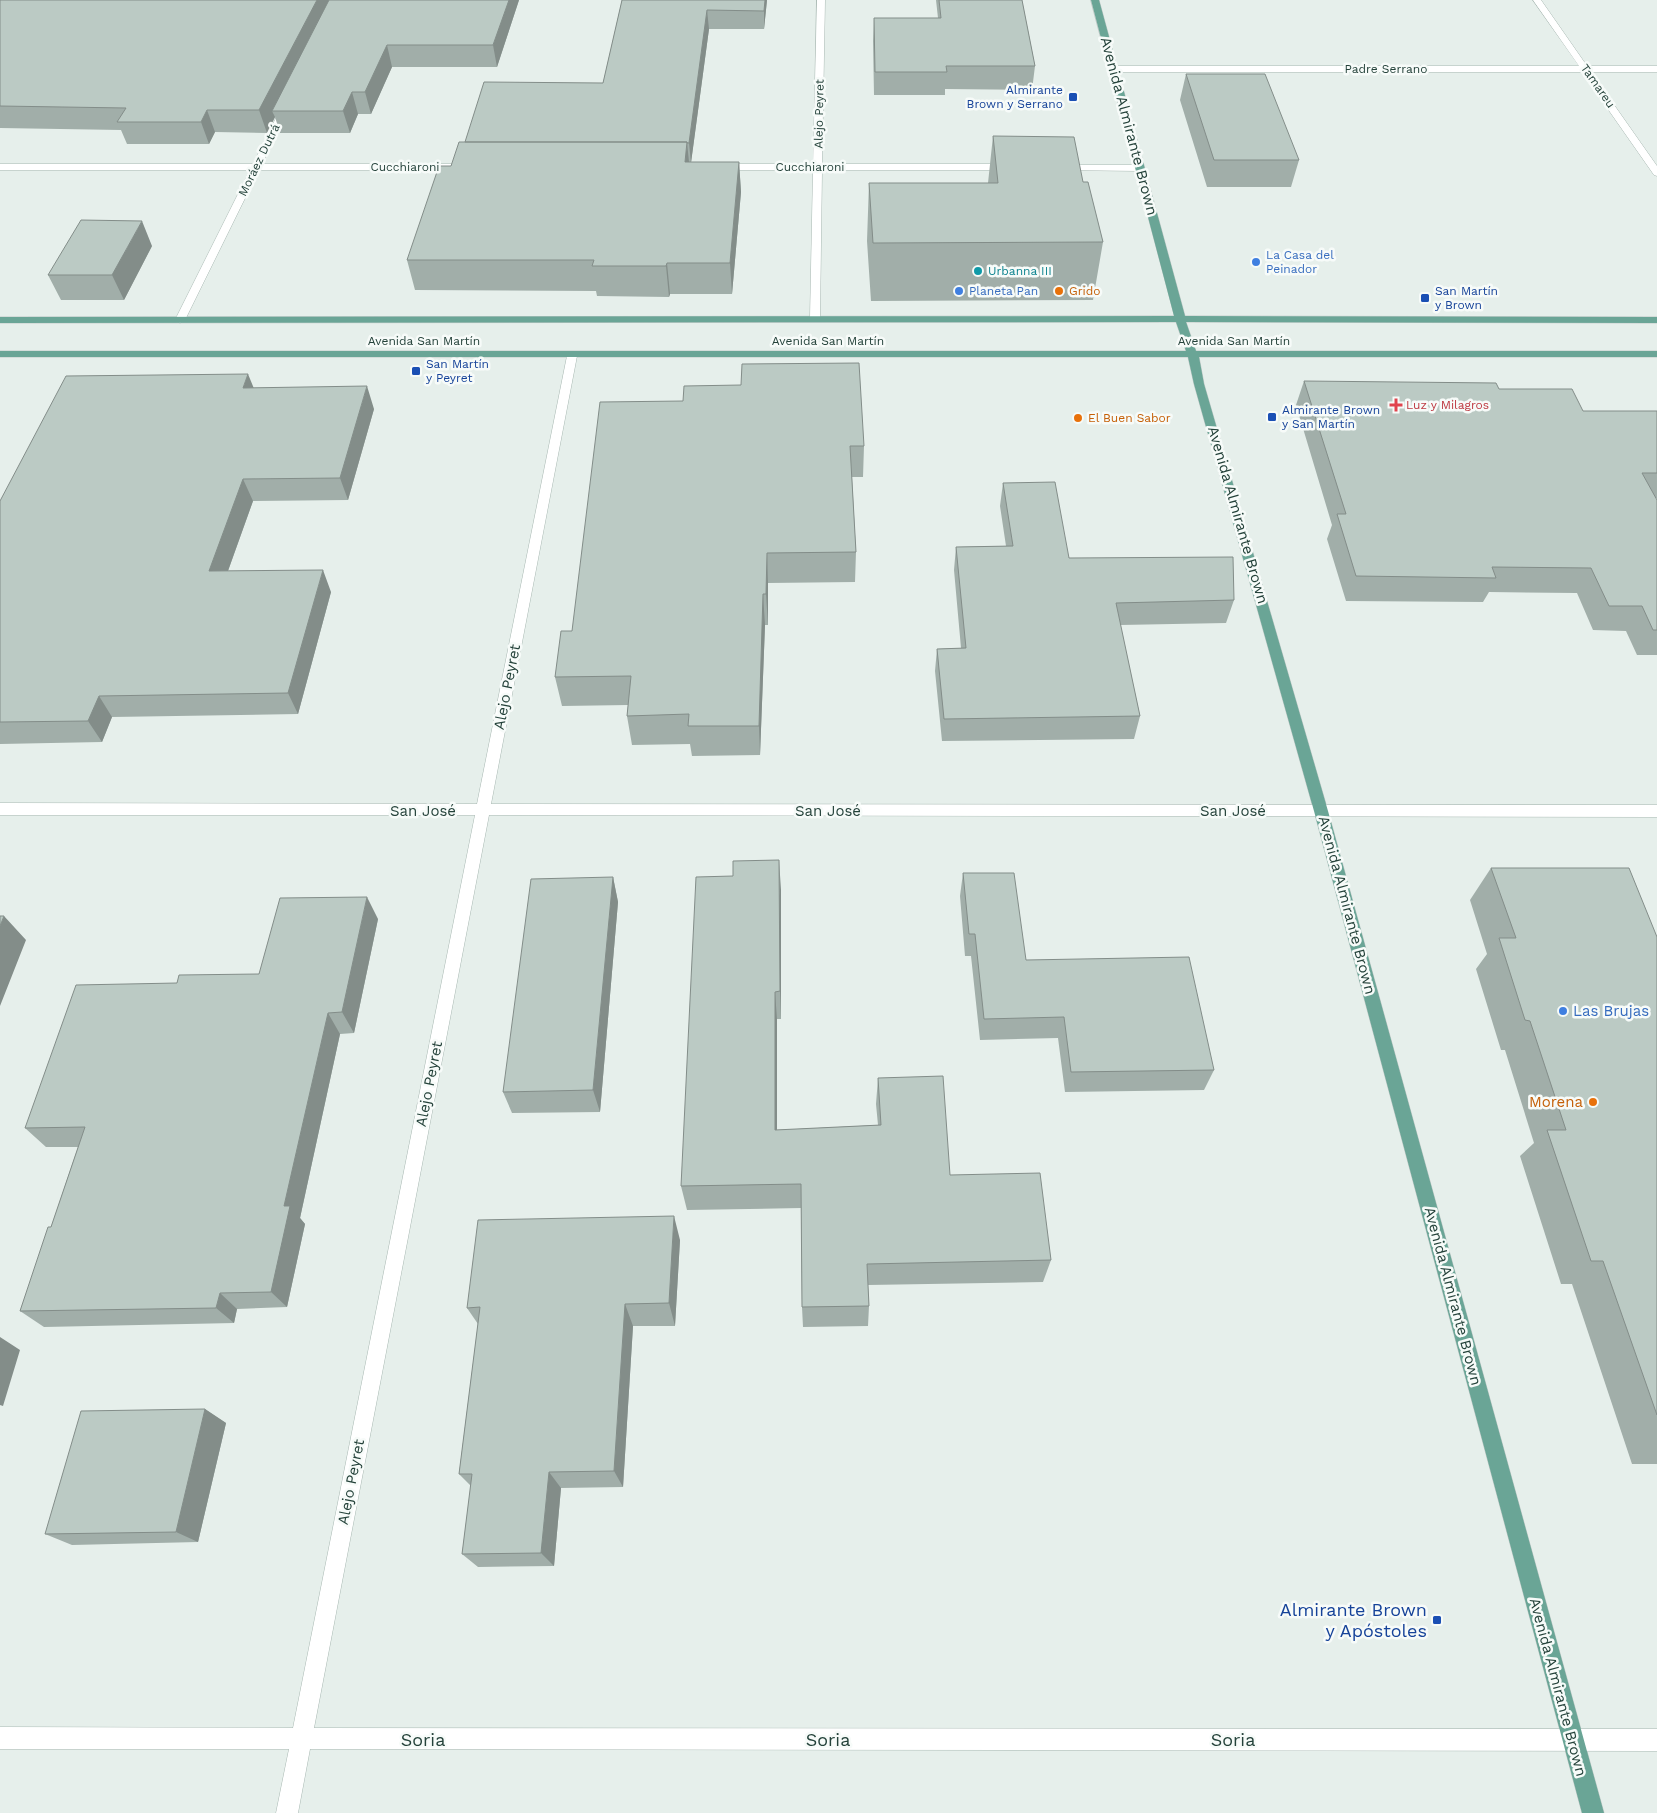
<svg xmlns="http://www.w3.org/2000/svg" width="1657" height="1813" font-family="'Work Sans',sans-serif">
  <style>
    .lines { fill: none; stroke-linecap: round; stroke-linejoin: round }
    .minor-casing { stroke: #a8b8b2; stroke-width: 1 }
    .major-casing { stroke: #c2cac8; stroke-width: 1 }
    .minor { fill: #fff; fill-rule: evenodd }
    .major { fill: #6aa596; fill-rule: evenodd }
    .wall { fill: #a1aea9 }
    .shaded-wall { fill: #838d89 }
    .building { fill: #bbcac4; stroke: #838d89 }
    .transit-dot { fill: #1a4fb4; stroke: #f7fbf9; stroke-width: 2 }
    .shop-dot { fill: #3f7fe0; stroke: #f7fbf9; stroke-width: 2 }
    .culture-dot { fill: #0f9aa8; stroke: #f7fbf9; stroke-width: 2 }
    .food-dot { fill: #e8710a; stroke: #f7fbf9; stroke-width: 2 }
    .health-dot { fill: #e0444e; stroke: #f7fbf9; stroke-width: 2 }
    .labels { text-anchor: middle; stroke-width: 5; stroke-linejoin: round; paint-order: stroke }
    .far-street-label { font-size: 12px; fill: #24423a; stroke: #f7fbf9 }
    .far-transit-label { font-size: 12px; fill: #164399; stroke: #f7fbf9; text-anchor: start }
    .far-shop-label { font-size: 12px; fill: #366cbe; stroke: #f7fbf9; text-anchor: start }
    .far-culture-label { font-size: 12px; fill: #0d838f; stroke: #f7fbf9; text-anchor: start }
    .far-food-label { font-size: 12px; fill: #c56008; stroke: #f7fbf9; text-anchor: start }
    .far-health-label { font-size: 12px; fill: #be3a42; stroke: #f7fbf9; text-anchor: start }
    .street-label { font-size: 15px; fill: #24423a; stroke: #f7fbf9 }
    .shop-label { font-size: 15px; fill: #366cbe; stroke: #f7fbf9; text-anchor: start }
    .food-label { font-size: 15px; fill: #c56008; stroke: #f7fbf9; text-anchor: end }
    .near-transit-label { font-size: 18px; fill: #164399; stroke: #f7fbf9; text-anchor: end }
    .near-street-label { font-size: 18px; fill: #24423a; stroke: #f7fbf9 }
  </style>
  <rect width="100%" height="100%" fill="#e6efeb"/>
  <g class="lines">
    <defs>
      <path id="minor" d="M 817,0 L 825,0 L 822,164 L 1008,164 L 1013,167 L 1008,170 L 822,170 L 820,318 L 815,321 L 810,318 L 813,170 L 719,170 L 714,167 L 719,164 L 813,164 Z
        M 1533,0 L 1541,0 L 1587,66 L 1657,66 L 1657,72 L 1591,72 L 1657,166 L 1657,176 L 1654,175 L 1582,72 L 1115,72 L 1111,69 L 1115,66 L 1579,66 Z
        M 286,103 L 290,106 L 262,164 L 458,164 L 463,167 L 458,170 L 259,170 L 185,320 L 180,323 L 175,320 L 250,170 L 0,170 L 0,164 L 253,164 L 282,106 Z
        M 1061,165 L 1140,165 L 1145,168 L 1140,171 L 1058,170 L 1056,168 Z
        M 572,353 L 577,356 L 491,804 L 1657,805 L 1657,817 L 489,815 L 314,1728 L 1657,1729 L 1657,1751 L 310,1749 L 298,1813 L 276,1813 L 289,1749 L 0,1749 L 0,1727 L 293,1728 L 475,815 L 0,815 L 0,803 L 477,804 L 567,356 Z"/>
      <path id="major" d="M 1091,0 L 1099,0 L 1185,316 L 1657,317 L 1657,323 L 1186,322 L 1196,351 L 1657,351 L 1657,357 L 1199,357 L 1204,384 L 1328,811 L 1604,1813 L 1582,1813 L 1314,811 L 1194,384 L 1188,357 L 0,357 L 0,351 L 1186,351 L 1176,322 L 0,323 L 0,317 L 1174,316 Z"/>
    </defs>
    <use href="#minor" class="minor-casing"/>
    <use href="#major" class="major-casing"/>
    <use href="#minor" class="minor"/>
    <use href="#major" class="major"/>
  </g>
  <path class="wall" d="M 0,0 L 519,0 L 497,67 L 392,67 L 371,114 L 358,114 L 350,133 L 280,133 L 275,117 L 267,133 L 215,132 L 209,144 L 127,144 L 121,130 L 0,128 Z
    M 622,0 L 767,0 L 764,29 L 709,29 L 691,162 L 739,162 L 741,192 L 732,294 L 670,294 L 669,297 L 597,296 L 596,291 L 415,290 L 407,260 L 451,166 L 465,142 L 603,83 Z
    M 936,0 L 1022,0 L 1035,66 L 1032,90 L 945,89 L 945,95 L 874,95 L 873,41 L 874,18 L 938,18 Z
    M 1186,74 L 1299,160 L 1291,187 L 1207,187 L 1180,100 Z
    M 993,136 L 1083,182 L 1103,242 L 1093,300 L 871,301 L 867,241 L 869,183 L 988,183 Z
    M 152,246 L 124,300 L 61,300 L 48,275 Z
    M 1304,381 L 1583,411 L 1657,411 L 1657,498 L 1656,498 L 1657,500 L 1657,655 L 1637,655 L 1626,631 L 1593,630 L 1577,593 L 1489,592 L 1483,602 L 1346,601 L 1327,539 L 1332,525 L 1296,405 Z
    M 741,385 L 864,446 L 863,477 L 852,477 L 856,552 L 855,582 L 768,583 L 768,625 L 765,625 L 760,755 L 692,756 L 690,744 L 632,745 L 627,716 L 628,705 L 562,706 L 555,677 L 572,631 L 683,401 Z
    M 254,388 L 374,409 L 348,500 L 253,501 L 228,571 L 331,592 L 298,714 L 112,717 L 102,742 L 0,744 L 0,501 Z
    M 1003,483 L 1069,558 L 1234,600 L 1226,623 L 1120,625 L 1140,716 L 1134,739 L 942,741 L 935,671 L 937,649 L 961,648 L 954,570 L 956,547 L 1006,546 L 1000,506 Z
    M 1491,868 L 1657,937 L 1657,1464 L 1632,1464 L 1572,1284 L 1561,1284 L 1520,1156 L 1534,1143 L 1505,1050 L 1501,1050 L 1476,969 L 1487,954 L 1470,900 Z
    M 963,873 L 1026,960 L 1214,1070 L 1204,1090 L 1065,1092 L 1058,1038 L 980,1040 L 971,956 L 965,956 L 960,896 Z
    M 613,877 L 618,902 L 600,1112 L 512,1113 L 503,1092 Z
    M 781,890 L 781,1019 L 777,1019 L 777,1130 L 878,1125 L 876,1104 L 878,1078 L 950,1175 L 1051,1260 L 1043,1282 L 868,1285 L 869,1306 L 868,1326 L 803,1327 L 802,1307 L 801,1208 L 687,1210 L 681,1186 Z
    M 378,919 L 354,1033 L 340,1034 L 300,1218 L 305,1224 L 287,1307 L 237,1309 L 234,1323 L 44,1327 L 20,1311 L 51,1227 L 78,1147 L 46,1147 L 25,1128 L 177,983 L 259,974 Z
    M 680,1240 L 675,1326 L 633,1326 L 623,1487 L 561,1488 L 554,1566 L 478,1567 L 462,1554 L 471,1486 L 459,1474 L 478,1324 L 467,1308 Z
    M 205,1409 L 226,1423 L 198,1542 L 72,1545 L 45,1534 Z"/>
  <path class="shaded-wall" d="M 317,0 L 334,0 L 272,111 L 275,117 L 267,133 L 259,110 Z
    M 509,0 L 519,0 L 497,67 L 493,45 Z
    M 765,0 L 767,0 L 764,29 L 764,11 Z
    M 707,10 L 709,29 L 691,163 L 689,143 Z
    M 387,45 L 392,67 L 371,114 L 365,92 Z
    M 352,92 L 358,114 L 350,133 L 343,111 Z
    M 207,110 L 215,132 L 209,144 L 201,122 Z
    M 687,142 L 690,172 L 685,162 Z
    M 739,162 L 741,192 L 732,294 L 730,263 Z
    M 142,221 L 152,246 L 124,300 L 112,275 Z
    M 667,263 L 670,294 L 669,297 L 666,266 Z
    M 248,374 L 257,396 L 243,388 Z
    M 367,386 L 374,409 L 348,500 L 340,478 Z
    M 243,479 L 253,501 L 220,593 L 209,571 Z
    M 767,553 L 768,583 L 768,625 L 766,594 Z
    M 323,570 L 331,592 L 298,714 L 288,693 Z
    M 763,594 L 765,625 L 760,755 L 759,726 Z
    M 99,696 L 112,717 L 102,742 L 88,721 Z
    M 779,860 L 781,890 L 781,1019 L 780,991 Z
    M 613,877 L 618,902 L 600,1112 L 593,1090 Z
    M 367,897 L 378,919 L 354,1033 L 342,1012 Z
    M 4,916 L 26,940 L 0,1006 L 0,926 Z
    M 775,992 L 777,1019 L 777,1155 L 775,1130 Z
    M 328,1013 L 340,1034 L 300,1218 L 305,1224 L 287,1307 L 271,1292 L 284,1206 Z
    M 674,1216 L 680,1240 L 675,1326 L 669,1303 Z
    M 220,1293 L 237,1309 L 234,1323 L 216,1308 Z
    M 625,1304 L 633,1326 L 623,1487 L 614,1471 Z
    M 0,1337 L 20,1350 L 3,1406 L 0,1405 Z
    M 205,1409 L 226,1423 L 198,1542 L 176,1532 Z
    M 549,1472 L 561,1488 L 554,1566 L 541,1553 Z"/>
  <path class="building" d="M 0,0 L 317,0 L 259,110 L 207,110 L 201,122 L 117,122 L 126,108 L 0,106 Z
    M 329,0 L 509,0 L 493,45 L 387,45 L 365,92 L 352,92 L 343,111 L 272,111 Z
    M 622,0 L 765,0 L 764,11 L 707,10 L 689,143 L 687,143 L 687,142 L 465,142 L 484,82 L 603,83 Z
    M 939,0 L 1022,0 L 1035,66 L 946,66 L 947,72 L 875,72 L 874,18 L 941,18 Z
    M 1186,74 L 1265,74 L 1299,160 L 1214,160 Z
    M 993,136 L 1074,137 L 1083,182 L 1088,182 L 1103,242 L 873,243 L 869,183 L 998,183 Z
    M 459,142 L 687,142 L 685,162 L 739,162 L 730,263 L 667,263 L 666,266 L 592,266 L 594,260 L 407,260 L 439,166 L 451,166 Z
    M 81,220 L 142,221 L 112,275 L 48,275 Z
    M 859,363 L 864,446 L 850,446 L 856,552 L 767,553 L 766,594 L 763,594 L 759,726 L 688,726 L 689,714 L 627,716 L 631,676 L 555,677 L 561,631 L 572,631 L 600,402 L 683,401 L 684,386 L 741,385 L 742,364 Z
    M 248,374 L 243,388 L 367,386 L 340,478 L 243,479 L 209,571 L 323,570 L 288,693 L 99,696 L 88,721 L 0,722 L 0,501 L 66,376 Z
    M 1304,381 L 1496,383 L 1499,389 L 1572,389 L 1583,411 L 1657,411 L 1657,473 L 1642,473 L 1657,500 L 1657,630 L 1653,630 L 1642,606 L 1609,606 L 1591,568 L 1492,567 L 1496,578 L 1356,576 L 1337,514 L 1346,514 Z
    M 1055,482 L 1069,558 L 1233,557 L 1234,600 L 1116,603 L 1140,716 L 944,719 L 937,649 L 966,648 L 956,547 L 1013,546 L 1003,483 Z
    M 779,860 L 780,991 L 775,992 L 775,1130 L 881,1125 L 878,1078 L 943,1076 L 950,1175 L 1040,1173 L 1051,1260 L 867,1264 L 869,1306 L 802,1307 L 801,1184 L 681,1186 L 696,877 L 733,876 L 733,861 Z
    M 1491,868 L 1629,868 L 1657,937 L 1657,1415 L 1603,1261 L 1591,1261 L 1547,1130 L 1566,1130 L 1530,1021 L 1525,1020 L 1499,938 L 1516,938 Z
    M 963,873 L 1014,873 L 1026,960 L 1189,957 L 1214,1070 L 1071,1072 L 1064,1017 L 984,1019 L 975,934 L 969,934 Z
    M 613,877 L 593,1090 L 503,1092 L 531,879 Z
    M 367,897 L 342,1012 L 328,1013 L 284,1206 L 290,1206 L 271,1292 L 220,1293 L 216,1308 L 20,1311 L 48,1227 L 51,1227 L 85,1127 L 25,1128 L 76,985 L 177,983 L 179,975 L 259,974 L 280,898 Z
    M 0,916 L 4,916 L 0,926 Z
    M 674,1216 L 669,1303 L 625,1304 L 614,1471 L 549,1472 L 541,1553 L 462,1554 L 472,1474 L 459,1474 L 480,1307 L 467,1308 L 478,1220 Z
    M 205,1409 L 176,1532 L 45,1534 L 81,1411 Z"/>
  <g class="transit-dot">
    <rect x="1068" y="92" width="10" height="10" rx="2.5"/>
    <rect x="1420" y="293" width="10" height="10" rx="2.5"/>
    <rect x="411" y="366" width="10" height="10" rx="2.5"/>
    <rect x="1267" y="412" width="10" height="10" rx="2.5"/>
    <rect x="1432" y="1615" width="10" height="10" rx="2.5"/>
  </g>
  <g class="shop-dot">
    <circle cx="1256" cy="262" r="5"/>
    <circle cx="959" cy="291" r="5"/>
    <circle cx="1563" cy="1011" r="5"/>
  </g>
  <circle class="culture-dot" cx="978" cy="271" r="5"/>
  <g class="food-dot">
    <circle cx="1059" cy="291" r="5"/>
    <circle cx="1078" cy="418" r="5"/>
    <circle cx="1593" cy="1102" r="5"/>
  </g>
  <path class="health-dot" d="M1393.5 397.5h5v5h5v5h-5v5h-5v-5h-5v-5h5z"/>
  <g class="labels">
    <g class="far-street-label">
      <text x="1386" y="73">Padre Serrano</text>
      <text transform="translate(1598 86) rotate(55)" y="4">Tamareu</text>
      <text transform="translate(819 114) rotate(-89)" y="4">Alejo Peyret</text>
      <text transform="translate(259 160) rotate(-64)" y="4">Moráez Dutrá</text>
      <text x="405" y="171">Cucchiaroni</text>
      <text x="810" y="171">Cucchiaroni</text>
      <text x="424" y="345">Avenida San Martín</text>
      <text x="828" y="345">Avenida San Martín</text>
      <text x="1234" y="345">Avenida San Martín</text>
    </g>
    <g class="far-transit-label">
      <text x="1063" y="94" text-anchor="end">Almirante<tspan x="1063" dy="14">Brown y Serrano</tspan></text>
      <text x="1435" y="295">San Martín<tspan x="1435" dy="14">y Brown</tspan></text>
      <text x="426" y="368">San Martín<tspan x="426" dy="14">y Peyret</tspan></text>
      <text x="1282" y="414">Almirante Brown<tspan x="1282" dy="14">y San Martín</tspan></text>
    </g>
    <g class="far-shop-label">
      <text x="1266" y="259">La Casa del<tspan x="1266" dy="14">Peinador</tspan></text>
      <text x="969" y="295">Planeta Pan</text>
    </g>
    <g class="far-culture-label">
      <text x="988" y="275">Urbanna III</text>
    </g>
    <g class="far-food-label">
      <text x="1069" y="295">Grido</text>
      <text x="1088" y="422">El Buen Sabor</text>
    </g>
    <g class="far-health-label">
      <text x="1406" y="409">Luz y Milagros</text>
    </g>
    <g class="street-label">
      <text transform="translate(1129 126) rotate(75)" y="5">Avenida Almirante Brown</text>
      <text transform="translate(1238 515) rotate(74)" y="5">Avenida Almirante Brown</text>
      <text transform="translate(507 687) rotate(-79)" y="5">Alejo Peyret</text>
      <text x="423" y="816">San José</text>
      <text x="828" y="816">San José</text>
      <text x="1233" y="816">San José</text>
      <text transform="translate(1347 905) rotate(75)" y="5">Avenida Almirante Brown</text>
      <text transform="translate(429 1084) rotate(-79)" y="5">Alejo Peyret</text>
      <text transform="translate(1453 1296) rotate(75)" y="5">Avenida Almirante Brown</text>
      <text transform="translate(351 1482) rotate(-79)" y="5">Alejo Peyret</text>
      <text transform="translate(1558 1687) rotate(75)" y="5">Avenida Almirante Brown</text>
    </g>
    <g class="shop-label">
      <text x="1573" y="1016">Las Brujas</text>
    </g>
    <g class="food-label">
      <text x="1583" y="1107">Morena</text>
    </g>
    <g class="near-transit-label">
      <text x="1427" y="1616">Almirante Brown<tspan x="1427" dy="21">y Apóstoles</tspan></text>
    </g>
    <g class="near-street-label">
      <text x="423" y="1746">Soria</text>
      <text x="828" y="1746">Soria</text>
      <text x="1233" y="1746">Soria</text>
    </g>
  </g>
</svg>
